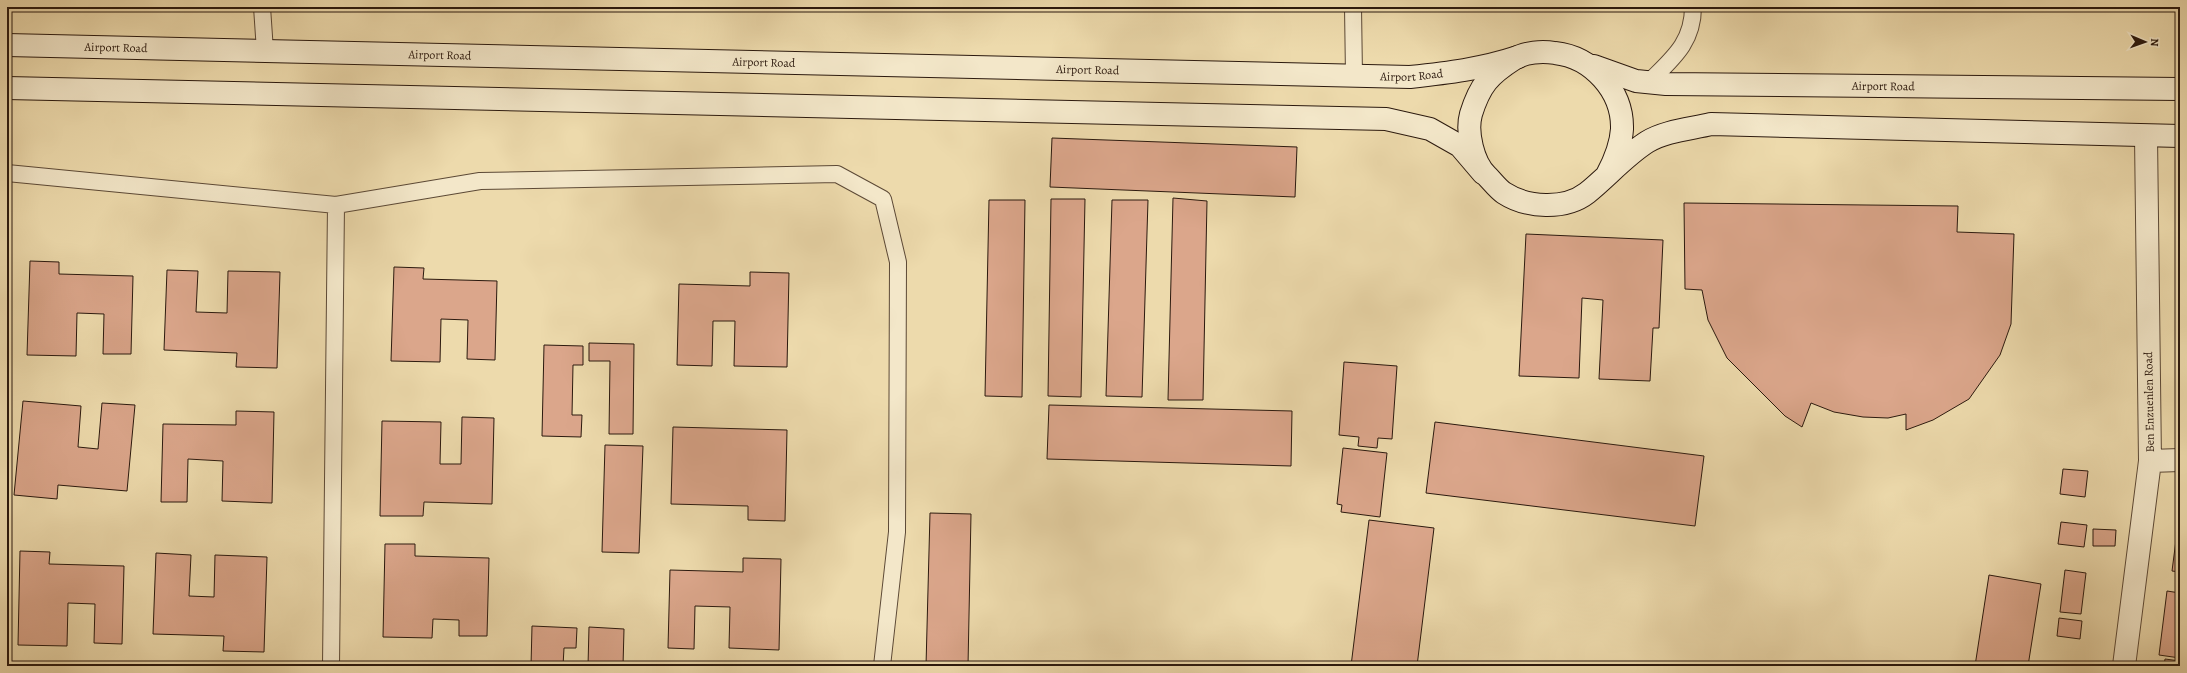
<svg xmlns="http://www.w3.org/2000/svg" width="2187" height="673" font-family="Alegreya,serif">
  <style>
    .building { fill: #dba68b; stroke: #2b190e }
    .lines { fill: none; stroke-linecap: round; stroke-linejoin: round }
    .lane-casing { stroke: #5c4936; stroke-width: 18 }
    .street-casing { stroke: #5c4936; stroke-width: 24 }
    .secondary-casing { stroke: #2b190e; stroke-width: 24 }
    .lane { stroke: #f3e7c9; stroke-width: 16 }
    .street { stroke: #f3e7c9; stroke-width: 22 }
    .secondary { stroke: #f3e7c9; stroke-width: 22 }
    .labels { text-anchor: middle; stroke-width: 3; stroke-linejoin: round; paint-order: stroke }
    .street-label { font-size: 12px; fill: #2b190e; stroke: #f3e7c9 }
  </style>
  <rect width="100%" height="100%" fill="#eddaac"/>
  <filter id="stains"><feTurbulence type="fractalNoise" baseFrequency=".005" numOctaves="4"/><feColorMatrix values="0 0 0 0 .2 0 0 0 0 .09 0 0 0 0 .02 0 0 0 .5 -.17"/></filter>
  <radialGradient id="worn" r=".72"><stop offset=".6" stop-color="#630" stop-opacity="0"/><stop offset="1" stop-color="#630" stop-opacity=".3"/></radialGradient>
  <path class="building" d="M 1052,138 L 1297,147 L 1295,197 L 1050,187 Z
    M 1173,198 L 1207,201 L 1203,400 L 1168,400 Z
    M 1051,199 L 1085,199 L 1081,397 L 1048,396 Z
    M 989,200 L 1025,200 L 1022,397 L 985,396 Z
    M 1112,200 L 1148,200 L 1142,397 L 1106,396 Z
    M 1684,203 L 1958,206 L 1957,232 L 2014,234 L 2011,324 L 2000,355 L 1969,399 L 1933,420 L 1906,430 L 1906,414 L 1888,418 L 1863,417 L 1834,412 L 1811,403 L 1802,427 L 1785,416 L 1727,358 L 1708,320 L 1702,290 L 1685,289 Z
    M 1526,234 L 1663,240 L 1659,328 L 1653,328 L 1650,381 L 1599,379 L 1603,300 L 1582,298 L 1579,378 L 1519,376 Z
    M 30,261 L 59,262 L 59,274 L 133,276 L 131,354 L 103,354 L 104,314 L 77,313 L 76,356 L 27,355 Z
    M 394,267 L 424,268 L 423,279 L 497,281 L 495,360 L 467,359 L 468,320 L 441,319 L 440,362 L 391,361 Z
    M 167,270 L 198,271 L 196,312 L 227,313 L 228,271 L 280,272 L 277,368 L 236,367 L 237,353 L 164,350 Z
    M 750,272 L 789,273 L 787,367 L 734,366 L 735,321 L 713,321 L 712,366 L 677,365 L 679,284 L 750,286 Z
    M 589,343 L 634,344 L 633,434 L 609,434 L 610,361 L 589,361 Z
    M 544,345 L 583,346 L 583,365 L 573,365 L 572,415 L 582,415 L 581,437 L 542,436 Z
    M 1344,362 L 1397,366 L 1392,439 L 1378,438 L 1377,448 L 1358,446 L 1359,437 L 1339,435 Z
    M 23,401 L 81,406 L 78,447 L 98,449 L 102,403 L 135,405 L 127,491 L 58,485 L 57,499 L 14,495 Z
    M 1049,405 L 1292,411 L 1291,466 L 1047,459 Z
    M 236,411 L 274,412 L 272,503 L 222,501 L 223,461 L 188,459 L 187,502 L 161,502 L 163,424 L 236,425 Z
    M 462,417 L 494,418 L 492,504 L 424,502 L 423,516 L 380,516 L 382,421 L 441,422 L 440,464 L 461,464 Z
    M 1435,422 L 1704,456 L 1695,526 L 1426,493 Z
    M 673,427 L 787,430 L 785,521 L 748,520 L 748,506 L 671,504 Z
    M 605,445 L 643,446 L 639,553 L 602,552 Z
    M 1343,448 L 1387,453 L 1380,517 L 1341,512 L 1342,505 L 1337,504 Z
    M 2063,469 L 2088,471 L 2085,497 L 2060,494 Z
    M 2180,509 L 2180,572 L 2172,571 Z
    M 930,513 L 971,514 L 968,666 L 926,666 Z
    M 1369,520 L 1434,528 L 1417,666 L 1351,666 Z
    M 2061,522 L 2087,525 L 2084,547 L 2058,544 Z
    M 2093,529 L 2116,530 L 2115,546 L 2093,546 Z
    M 385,544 L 415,544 L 415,556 L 489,558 L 487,636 L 459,636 L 459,620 L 433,619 L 432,638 L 383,637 Z
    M 20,551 L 50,552 L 49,564 L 124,566 L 122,644 L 94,643 L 95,604 L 68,603 L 67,646 L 18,645 Z
    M 156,553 L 191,555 L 189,596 L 214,597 L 215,555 L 267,557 L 264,652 L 223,651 L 224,636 L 153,634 Z
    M 743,558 L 781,559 L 779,650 L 729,648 L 730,607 L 695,606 L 694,649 L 668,648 L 670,570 L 743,572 Z
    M 2065,570 L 2086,573 L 2081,614 L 2060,612 Z
    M 1989,575 L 2041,584 L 2028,666 L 1975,666 Z
    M 2167,591 L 2180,593 L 2180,658 L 2159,655 Z
    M 2059,618 L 2082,621 L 2080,639 L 2057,636 Z
    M 532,626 L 577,628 L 576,648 L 564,648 L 563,666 L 531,666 Z
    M 589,627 L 624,629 L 623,666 L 588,666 Z
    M 2165,659 L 2180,661 L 2180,666 L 2164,666 Z"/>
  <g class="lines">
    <defs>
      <path id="lane" d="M 262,7 L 265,51
        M 1353,7 L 1354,76
        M 1649,82 C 1672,59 1693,43 1693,7
        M 7,173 L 336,205 L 480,181 L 837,174 L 883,199 L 898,262 L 897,532 L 882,666
        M 331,666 L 336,205"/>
      <path id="street" d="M 2150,461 L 2180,460
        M 2124,666 L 2150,461 L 2146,136"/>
      <g id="secondary">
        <path id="s1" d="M 7,45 L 1410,77 C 1447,73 1482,69 1518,57"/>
        <path id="s2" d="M 1594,66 L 1636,81 L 1666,84 L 2180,89"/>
        <path d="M 7,88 L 1386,119 L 1430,129 L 1460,146 L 1483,173"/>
        <path d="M 1607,175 C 1615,160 1621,146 1622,129 C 1623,91 1592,57 1555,53 C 1542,51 1525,52 1514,59 C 1489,75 1480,85 1471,114 C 1466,132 1473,163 1487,176 C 1492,181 1498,189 1504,193 C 1527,208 1565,210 1587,193 C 1607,177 1625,156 1647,142 C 1665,131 1690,129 1711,124 L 2180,136"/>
      </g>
    </defs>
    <use href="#lane" class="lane-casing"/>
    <use href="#street" class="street-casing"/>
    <use href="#secondary" class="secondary-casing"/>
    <use href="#lane" class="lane"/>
    <use href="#street" class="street"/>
    <use href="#secondary" class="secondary"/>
  </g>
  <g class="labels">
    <g class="street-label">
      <text dy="4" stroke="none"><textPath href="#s1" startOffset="109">Airport Road</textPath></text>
      <text dy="4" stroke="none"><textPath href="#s1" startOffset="433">Airport Road</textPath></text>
      <text dy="4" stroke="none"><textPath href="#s1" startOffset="757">Airport Road</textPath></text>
      <text dy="4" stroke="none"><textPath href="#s1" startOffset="1081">Airport Road</textPath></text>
      <text dy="4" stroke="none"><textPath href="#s1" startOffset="1405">Airport Road</textPath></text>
      <text dy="4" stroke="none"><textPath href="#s2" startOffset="292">Airport Road</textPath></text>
      <text transform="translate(2149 402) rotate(-91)" y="4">Ben Enzuenlen Road</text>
    </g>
  </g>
  <rect width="2187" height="673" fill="none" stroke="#eddaac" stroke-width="24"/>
  <rect x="8" y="8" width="2171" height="657" fill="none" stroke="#2b190e" stroke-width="2"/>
  <rect x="12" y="12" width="2163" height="649" fill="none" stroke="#2b190e"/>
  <g transform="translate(2145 42) rotate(92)" stroke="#f3e7c9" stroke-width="3" paint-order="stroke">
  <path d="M0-3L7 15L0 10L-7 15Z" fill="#2b190e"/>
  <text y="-6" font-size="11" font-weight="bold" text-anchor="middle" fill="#2b190e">N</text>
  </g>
  <rect width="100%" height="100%" filter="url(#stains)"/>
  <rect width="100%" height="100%" fill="url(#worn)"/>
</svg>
